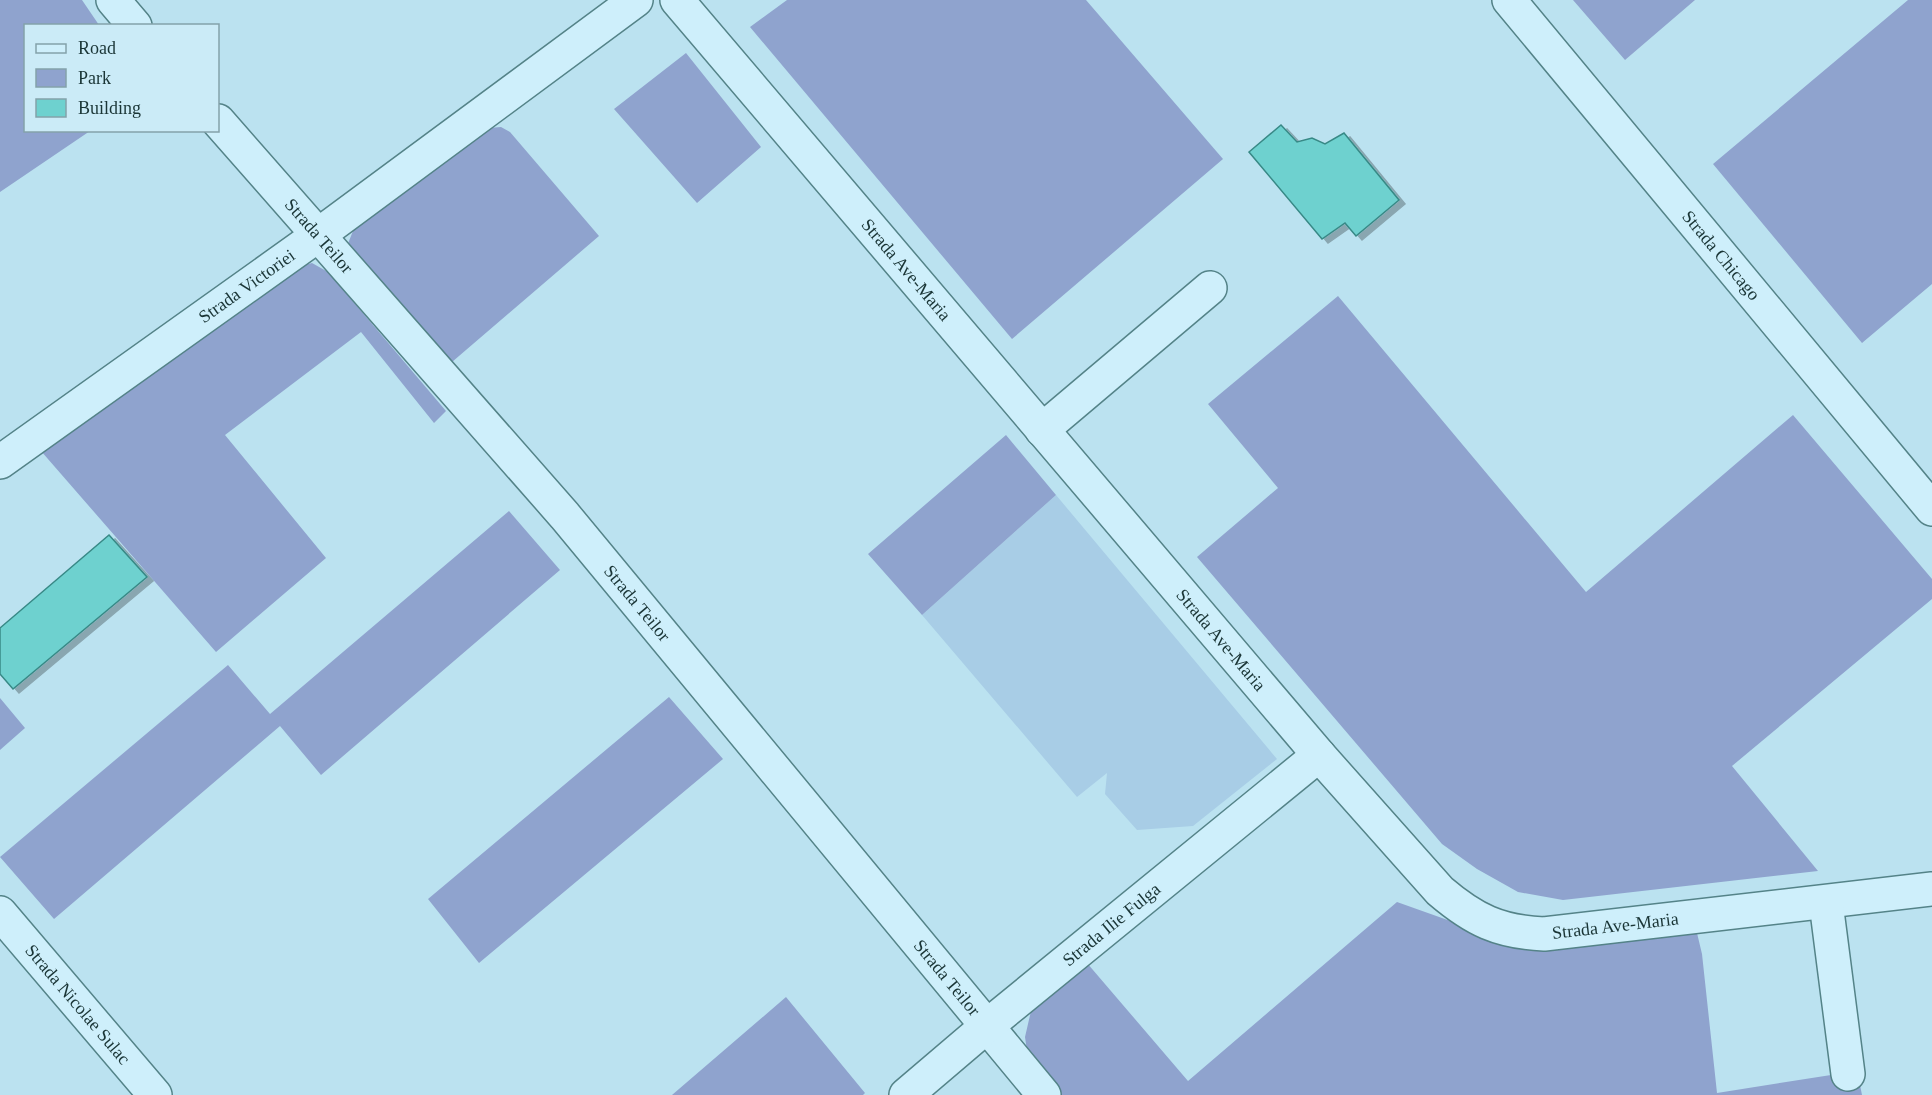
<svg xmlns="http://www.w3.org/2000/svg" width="1932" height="1095" font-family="'Times New Roman',serif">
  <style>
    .farmland { fill: #a8cde6 }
    .green { fill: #8fa3ce }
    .building { fill: #6ed1cf; stroke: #388986; stroke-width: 1.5; filter: url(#shadow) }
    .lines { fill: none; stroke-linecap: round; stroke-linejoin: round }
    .minor-casing { stroke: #548388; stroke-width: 36 }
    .minor { stroke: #ceeffb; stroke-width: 33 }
    .labels { text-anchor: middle; stroke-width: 5; stroke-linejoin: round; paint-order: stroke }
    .street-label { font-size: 18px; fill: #1a3536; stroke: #cbebf7 }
  </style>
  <defs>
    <filter id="shadow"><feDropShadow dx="6" dy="4" stdDeviation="0" flood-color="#0004"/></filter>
  </defs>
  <rect width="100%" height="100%" fill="#bbe2f0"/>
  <path class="farmland" d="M 1056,495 L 1277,759 L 1193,826 L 1137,830 L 1105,794 L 1107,773 L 1077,797 L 922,615 Z"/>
  <path class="green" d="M 0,0 L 82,0 L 99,25 L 26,26 L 26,130 L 90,131 L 0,192 Z
    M 787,0 L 1086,0 L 1223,159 L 1012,339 L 750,27 Z
    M 1573,0 L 1695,0 L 1625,60 Z
    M 1908,0 L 1932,0 L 1932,284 L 1862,343 L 1713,164 Z
    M 686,53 L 761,147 L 697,203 L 614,109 Z
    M 501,127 L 510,132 L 599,236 L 445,368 L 347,246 L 355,226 L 489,128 Z
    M 312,263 L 328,272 L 446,411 L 434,423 L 361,332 L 225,435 L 326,558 L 216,652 L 41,451 L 298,267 Z
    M 1338,296 L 1586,592 L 1793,415 L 1932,579 L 1932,599 L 1732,766 L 1818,871 L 1563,900 L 1518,892 L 1477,869 L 1442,844 L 1197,557 L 1278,488 L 1208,404 Z
    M 1006,435 L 1056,495 L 922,615 L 868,554 Z
    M 509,511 L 560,570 L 321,775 L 280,726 L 54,919 L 0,857 L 228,665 L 270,714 Z
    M 669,697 L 723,759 L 479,963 L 428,899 Z
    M 0,698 L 25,728 L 0,750 Z
    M 1397,902 L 1456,923 L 1545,946 L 1697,933 L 1702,954 L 1717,1093 L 1831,1075 L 1860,1085 L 1862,1095 L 1060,1095 L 1035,1065 L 1027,1051 L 1025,1037 L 1031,1011 L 1087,963 L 1188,1081 Z
    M 786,997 L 865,1093 L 863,1095 L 672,1095 Z"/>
  <path class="building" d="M 1281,125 L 1297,142 L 1312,138 L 1325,144 L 1344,133 L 1399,200 L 1356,236 L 1345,223 L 1322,239 L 1249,152 Z
    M 109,535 L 147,577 L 13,689 L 0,674 L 0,628 Z"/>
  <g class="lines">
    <defs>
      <g id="minor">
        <path d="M 113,0 L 135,26"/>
        <path id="s1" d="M 677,0 L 1319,755 L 1440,891 C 1474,920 1499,932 1544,934 L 1932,889"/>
        <path id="s2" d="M 1509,0 L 1932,509"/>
        <path id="s3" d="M 218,121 L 565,516 L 1044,1095"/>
        <path d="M 1042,430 L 1210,288"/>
        <path id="s4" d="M 0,462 L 317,236 L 636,0"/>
        <path d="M 1826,903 L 1848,1074"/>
        <path id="s5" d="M 0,913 L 155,1095"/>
        <path id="s6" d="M 906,1095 L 987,1026 L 1319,755"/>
      </g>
    </defs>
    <use href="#minor" class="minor-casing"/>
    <use href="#minor" class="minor"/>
  </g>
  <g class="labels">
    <g class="street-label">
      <text dy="6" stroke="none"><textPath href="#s3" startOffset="153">Strada Teilor</textPath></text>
      <text dy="6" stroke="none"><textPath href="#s2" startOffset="332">Strada Chicago</textPath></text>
      <text dy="6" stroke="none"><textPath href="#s1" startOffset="354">Strada Ave-Maria</textPath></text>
      <text dy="6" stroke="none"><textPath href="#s4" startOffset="303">Strada Victoriei</textPath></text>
      <text dy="6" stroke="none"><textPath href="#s3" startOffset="639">Strada Teilor</textPath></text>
      <text dy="6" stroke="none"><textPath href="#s1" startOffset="840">Strada Ave-Maria</textPath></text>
      <text dy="6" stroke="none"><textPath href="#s6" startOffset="267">Strada Ilie Fulga</textPath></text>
      <text dy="6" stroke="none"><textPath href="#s1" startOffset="1360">Strada Ave-Maria</textPath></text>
      <text dy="6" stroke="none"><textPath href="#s3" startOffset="1125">Strada Teilor</textPath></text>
      <text dy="6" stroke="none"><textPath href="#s5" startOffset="120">Strada Nicolae Sulac</textPath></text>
    </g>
  </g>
  <rect x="24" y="24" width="195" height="108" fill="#cbebf7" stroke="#84a2aa" stroke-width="1.5"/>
  <rect x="36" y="44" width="30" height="9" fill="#ceeffb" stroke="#84a2aa" stroke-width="1.5"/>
  <text x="78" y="54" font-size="18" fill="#1a3536">Road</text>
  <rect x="36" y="69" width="30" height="18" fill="#8fa3ce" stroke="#84a2aa" stroke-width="1.5"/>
  <text x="78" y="84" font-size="18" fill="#1a3536">Park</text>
  <rect x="36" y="99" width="30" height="18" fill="#6ed1cf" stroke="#84a2aa" stroke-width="1.5"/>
  <text x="78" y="114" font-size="18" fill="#1a3536">Building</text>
</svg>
